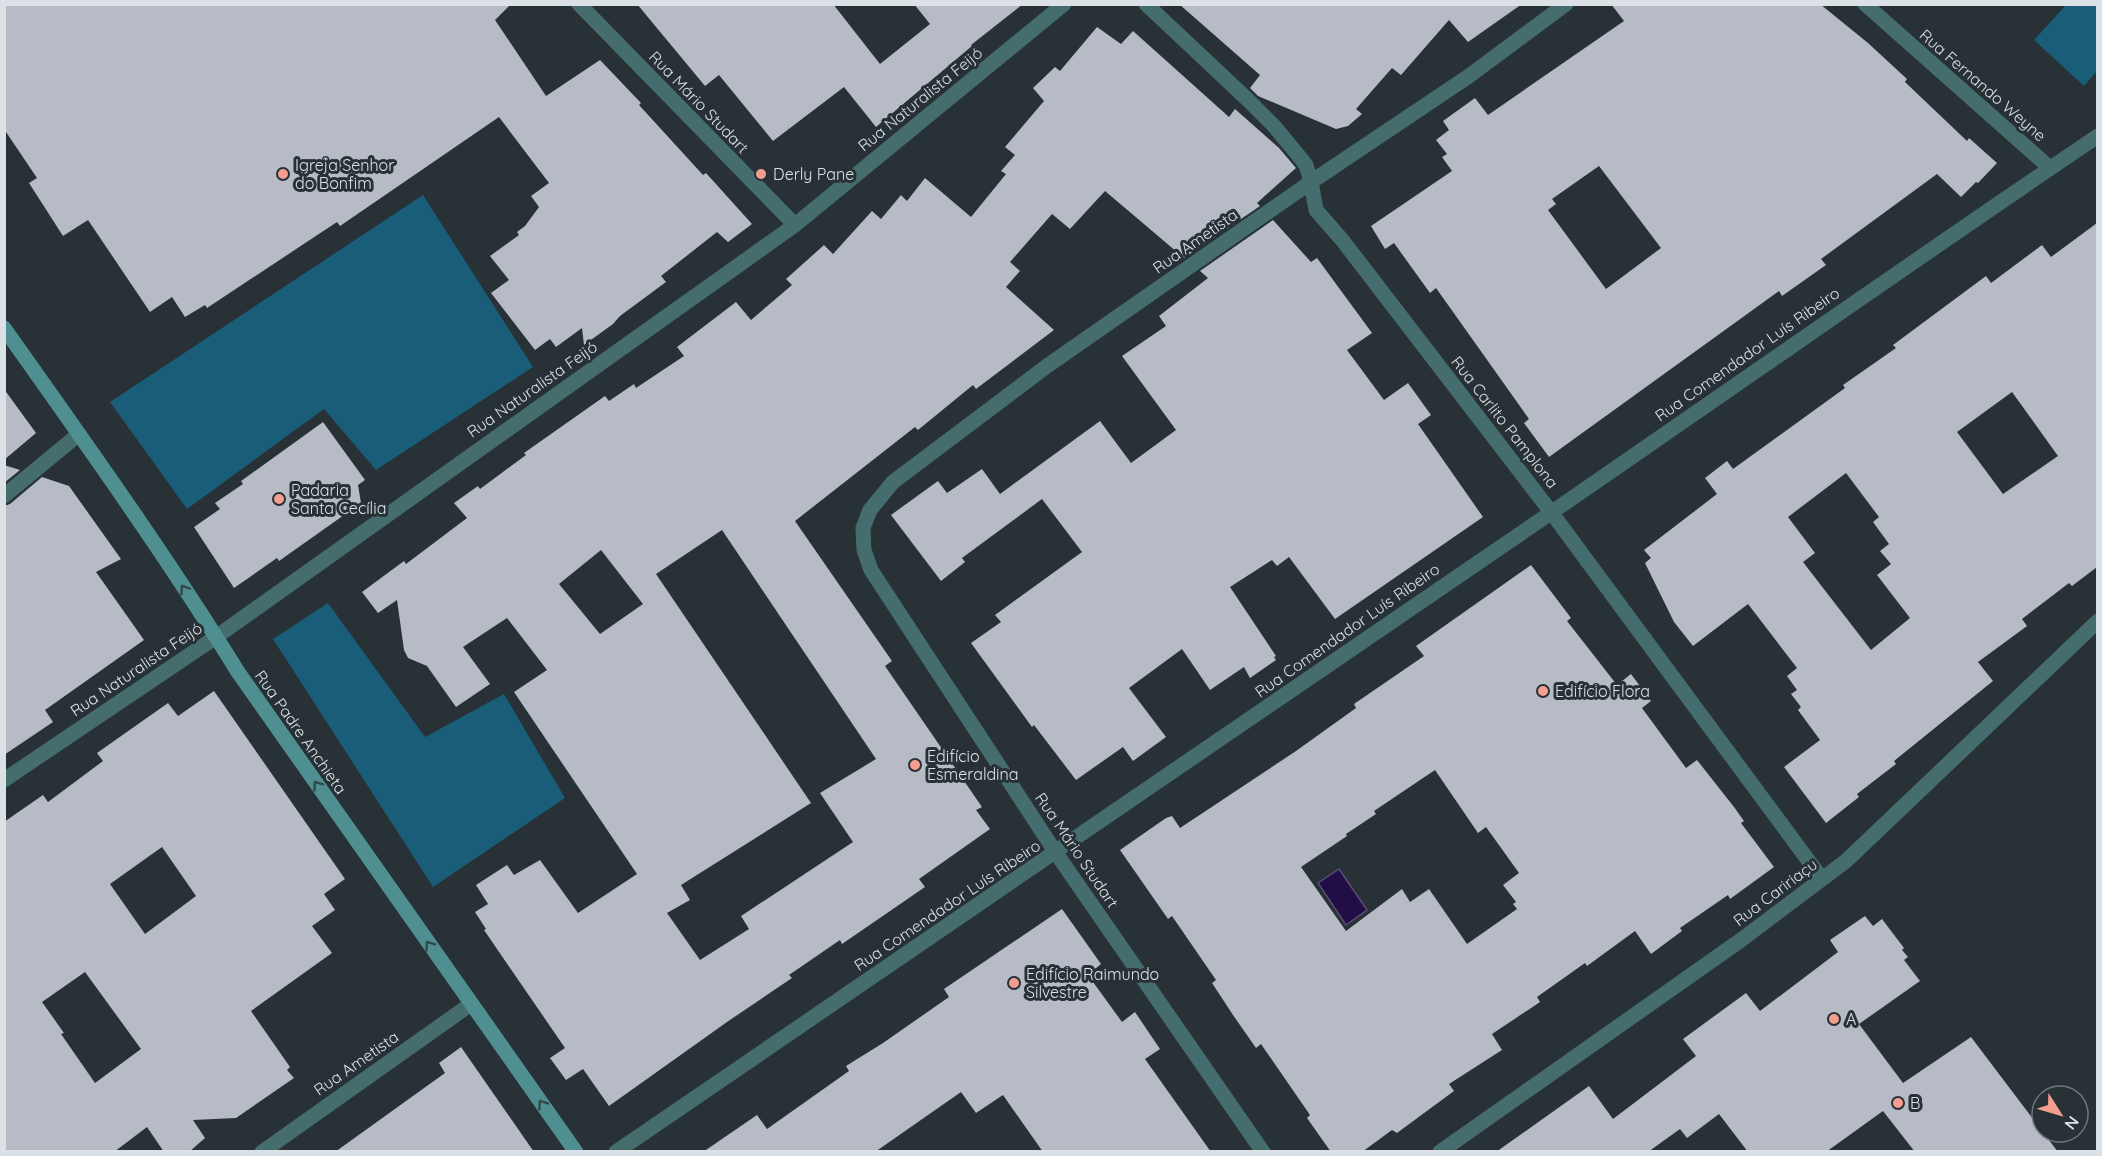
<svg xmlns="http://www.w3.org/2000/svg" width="2102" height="1156" font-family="Quicksand,sans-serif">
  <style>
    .green { fill: #1a5d79 }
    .water { fill: #220e46; stroke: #5a4d75; stroke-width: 1.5 }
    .building { fill: #b6bbc6; fill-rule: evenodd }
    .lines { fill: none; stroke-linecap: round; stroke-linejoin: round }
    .street { stroke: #466d6e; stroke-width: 15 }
    .secondary { stroke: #4f8f92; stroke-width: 15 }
    .oneway { stroke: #31484d }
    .poi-dot { fill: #f59d90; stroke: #273136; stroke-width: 2 }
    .labels { text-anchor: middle; stroke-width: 6; stroke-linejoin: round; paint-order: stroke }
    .street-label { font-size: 16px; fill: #dbe1e4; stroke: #273136 }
    .poi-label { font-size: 16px; fill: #dbe1e4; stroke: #273136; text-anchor: start }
  </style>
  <rect width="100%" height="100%" fill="#273136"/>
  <path class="green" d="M 2066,5 L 2097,5 L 2097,71 L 2084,86 L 2034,40 Z
    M 423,195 L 533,367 L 376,470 L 324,409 L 187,509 L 110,402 Z
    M 328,603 L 425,737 L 504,694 L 565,798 L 433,887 L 273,639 Z"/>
  <path class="water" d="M 1339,869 L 1367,910 L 1346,925 L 1318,883 Z"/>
  <path class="building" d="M 4,4 L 511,4 L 495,20 L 546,96 L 600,60 L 641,103 L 639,105 L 703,175 L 706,173 L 752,224 L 728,242 L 717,232 L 661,276 L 666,282 L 620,316 L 613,324 L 584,345 L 582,328 L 556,347 L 550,339 L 535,350 L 491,293 L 509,280 L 490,256 L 519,235 L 517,232 L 525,226 L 539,207 L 531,196 L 549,183 L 499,117 L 340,226 L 337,222 L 207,308 L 205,305 L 185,317 L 172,297 L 150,312 L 88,220 L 63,236 L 29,183 L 37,178 L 4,129 Z
    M 637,4 L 833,4 L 880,64 L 930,24 L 914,4 L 1023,4 L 971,45 L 972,46 L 876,127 L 844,87 L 773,141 L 719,75 L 705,86 Z
    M 1179,4 L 1522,4 L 1468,42 L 1449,20 L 1401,75 L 1392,68 L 1356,109 L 1362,114 L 1348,126 L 1336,129 L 1258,96 L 1250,88 L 1260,75 Z
    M 1611,4 L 1820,4 L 1868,43 L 1907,79 L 1905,82 L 1967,141 L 1969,138 L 1997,163 L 1978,183 L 1976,182 L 1961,197 L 1937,174 L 1821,259 L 1826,265 L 1782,296 L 1779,291 L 1549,457 L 1524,423 L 1529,419 L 1436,288 L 1430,293 L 1394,243 L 1385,249 L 1371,226 L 1452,171 L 1442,157 L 1447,154 L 1436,140 L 1449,130 L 1443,121 L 1475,98 L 1488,115 L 1624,21 ZM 1599,166 L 1661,248 L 1606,289 L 1548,210 L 1556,204 L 1552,199 Z
    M 1097,27 L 1121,44 L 1133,31 L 1229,117 L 1235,109 L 1279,148 L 1296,168 L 1257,203 L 1260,206 L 1184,258 L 1105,191 L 1070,229 L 1052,214 L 1010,262 L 1020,271 L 1006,287 L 1054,330 L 976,389 L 973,385 L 918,430 L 915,427 L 795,521 L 892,661 L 885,666 L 982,807 L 976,810 L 990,829 L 919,879 L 925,887 L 842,944 L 840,940 L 789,975 L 792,978 L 727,1022 L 609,1106 L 583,1069 L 566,1080 L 550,1058 L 565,1048 L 484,930 L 486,929 L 475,912 L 488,904 L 476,885 L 507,865 L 514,875 L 540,860 L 578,913 L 637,874 L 514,692 L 547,670 L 507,618 L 463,647 L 490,684 L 456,707 L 427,666 L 408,658 L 404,650 L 397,600 L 378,613 L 362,592 L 404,561 L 406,564 L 467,518 L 454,503 L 478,486 L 480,489 L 526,455 L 524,453 L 605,396 L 609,401 L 634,384 L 636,388 L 684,356 L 677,347 L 736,302 L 751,320 L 792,285 L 786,279 L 824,245 L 833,254 L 872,211 L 881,219 L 901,195 L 907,201 L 925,178 L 971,217 L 1006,174 L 1001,171 L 1015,155 L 1005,147 L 1044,101 L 1033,88 L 1055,67 L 1060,71 ZM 722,530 L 876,759 L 820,793 L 853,842 L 741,916 L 749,929 L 700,960 L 667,913 L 690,900 L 681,885 L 811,803 L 656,574 ZM 601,550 L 643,604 L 600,634 L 559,584 Z
    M 1273,220 L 1311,262 L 1317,258 L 1372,333 L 1347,350 L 1384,400 L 1408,383 L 1431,415 L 1418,424 L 1483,517 L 1335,619 L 1289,557 L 1277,566 L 1272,560 L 1230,587 L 1276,656 L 1274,657 L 1276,660 L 1250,678 L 1244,667 L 1210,690 L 1182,649 L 1129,688 L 1166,737 L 1133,761 L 1123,747 L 1076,780 L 1034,725 L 1032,727 L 971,643 L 1001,622 L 995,615 L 1082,552 L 1042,499 L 962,558 L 965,562 L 941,581 L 891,515 L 938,481 L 947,493 L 982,469 L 1000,494 L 1100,421 L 1131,463 L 1176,430 L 1122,356 L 1166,326 L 1159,316 L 1208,278 L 1200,271 Z
    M 2097,223 L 2097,567 L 2072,586 L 2069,583 L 2022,619 L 2027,626 L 1978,662 L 1993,681 L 1894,761 L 1896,764 L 1857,794 L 1859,797 L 1826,823 L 1784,767 L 1820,740 L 1798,710 L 1801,707 L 1791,694 L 1797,690 L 1787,676 L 1797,668 L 1748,604 L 1693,646 L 1674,622 L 1645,563 L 1651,558 L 1644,550 L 1717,494 L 1705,478 L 1727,461 L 1733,469 L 1845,388 L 1843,385 L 1896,348 L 1893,345 L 1986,276 L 1991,283 L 2042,245 L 2051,257 ZM 2012,392 L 2058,456 L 2003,494 L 1957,432 ZM 1846,473 L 1879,517 L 1873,522 L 1889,544 L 1880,551 L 1891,564 L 1877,575 L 1910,618 L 1871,650 L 1803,562 L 1815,553 L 1788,517 Z
    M 4,389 L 36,433 L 4,460 Z
    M 323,422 L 365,480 L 358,485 L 361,503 L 279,561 L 277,558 L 234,588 L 194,527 L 220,509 L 215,503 L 243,484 L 241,481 Z
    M 4,465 L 20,470 L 4,483 Z
    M 42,477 L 69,486 L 121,559 L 96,572 L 144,640 L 45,710 L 53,722 L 4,755 L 4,506 L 10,504 Z
    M 1531,565 L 1571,618 L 1567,621 L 1617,685 L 1631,674 L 1651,701 L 1642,708 L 1686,768 L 1697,760 L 1734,807 L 1744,821 L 1741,823 L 1774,867 L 1730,899 L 1728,895 L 1680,928 L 1682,931 L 1651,954 L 1635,931 L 1587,966 L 1585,963 L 1537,997 L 1540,1002 L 1492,1034 L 1502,1050 L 1449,1084 L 1454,1091 L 1397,1133 L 1392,1130 L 1362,1152 L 1331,1152 L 1307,1118 L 1310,1115 L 1261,1044 L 1256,1048 L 1233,1015 L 1212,983 L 1216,980 L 1172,916 L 1168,919 L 1120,850 L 1166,818 L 1172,816 L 1180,828 L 1296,751 L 1356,708 L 1354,704 L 1424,656 L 1416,646 ZM 1435,770 L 1478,833 L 1486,827 L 1519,873 L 1503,885 L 1516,902 L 1513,904 L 1517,909 L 1467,944 L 1429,889 L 1410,902 L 1402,889 L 1346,931 L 1301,867 L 1347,836 L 1346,834 L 1376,814 L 1374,811 Z
    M 214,691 L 345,879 L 324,894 L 335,910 L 312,926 L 332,953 L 251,1011 L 290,1067 L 287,1070 L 294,1078 L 236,1118 L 193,1120 L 205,1138 L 189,1152 L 164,1152 L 147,1127 L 114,1152 L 4,1152 L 4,822 L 43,795 L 48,802 L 103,761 L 97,753 L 168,703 L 178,716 ZM 162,847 L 196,896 L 145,934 L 110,884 ZM 85,972 L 141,1049 L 95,1083 L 61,1034 L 64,1033 L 42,1002 Z
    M 1062,909 L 1101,964 L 1088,975 L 1122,1022 L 1135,1012 L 1160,1049 L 1145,1059 L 1211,1152 L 1043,1152 L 1003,1095 L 976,1113 L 961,1092 L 875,1152 L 703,1152 L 757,1115 L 767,1129 L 849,1071 L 846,1066 L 883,1043 L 949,997 L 944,989 Z
    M 1865,916 L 1873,926 L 1882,919 L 1904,948 L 1902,950 L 1908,957 L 1904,960 L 1920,981 L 1859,1024 L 1903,1083 L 1971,1037 L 2058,1152 L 1915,1152 L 1883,1111 L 1826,1152 L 1748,1152 L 1719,1114 L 1687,1138 L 1680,1129 L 1648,1152 L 1496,1152 L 1589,1086 L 1613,1119 L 1696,1056 L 1683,1039 L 1746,993 L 1760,1011 L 1838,952 L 1830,940 Z
    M 461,1047 L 534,1152 L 335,1152 L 445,1073 L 439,1063 Z"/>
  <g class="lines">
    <path class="street" d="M 579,4 L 795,225
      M 1146,4 L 1247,99 L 1274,126 L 1294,150 L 1306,165 L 1311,182 L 1316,210 L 1343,241 L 1551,512 L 1822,879
      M 1865,4 L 2050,168
      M 4,496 L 79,434
      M 4,780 L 216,637 L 795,225 L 1064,4
      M 262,1152 L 471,1004
      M 616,1152 C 962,916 1308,681 1652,443 C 1800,341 1948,237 2098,136
      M 1263,1152 L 1056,853 L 871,570 L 864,550 L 863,528 L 870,510 L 893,482 L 1047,366 L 1311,182 L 1469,76 L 1566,4
      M 1440,1152 L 1741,940 L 1846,861 L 2098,621"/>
    <path class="secondary" d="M 4,328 C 84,441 165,554 238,672 L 576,1152"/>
  </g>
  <defs><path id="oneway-chevron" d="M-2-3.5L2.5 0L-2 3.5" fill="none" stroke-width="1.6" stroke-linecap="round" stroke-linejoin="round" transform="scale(1.5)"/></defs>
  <g class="oneway">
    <use href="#oneway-chevron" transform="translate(184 589) rotate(-124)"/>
    <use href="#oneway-chevron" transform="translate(317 785) rotate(-125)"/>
    <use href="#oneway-chevron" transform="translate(429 945) rotate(-125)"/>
    <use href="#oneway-chevron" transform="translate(542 1104) rotate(-125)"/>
  </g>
  <g class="poi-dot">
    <circle cx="283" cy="174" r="6"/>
    <circle cx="761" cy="174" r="6"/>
    <circle cx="279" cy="499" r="6"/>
    <circle cx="1543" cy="691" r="6"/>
    <circle cx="915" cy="765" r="6"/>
    <circle cx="1014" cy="983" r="6"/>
    <circle cx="1834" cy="1019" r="6"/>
    <circle cx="1898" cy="1103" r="6"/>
  </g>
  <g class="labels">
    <g class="street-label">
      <text transform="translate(1983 85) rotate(41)" y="6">Rua Fernando Weyne</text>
      <text transform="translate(920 99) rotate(-39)" y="6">Rua Naturalista Feijó</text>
      <text transform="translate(699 102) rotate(46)" y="6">Rua Mário Studart</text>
      <text transform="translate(1195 241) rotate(-35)" y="6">Rua Ametista</text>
      <text transform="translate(1747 354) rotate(-35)" y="6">Rua Comendador Luís Ribeiro</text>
      <text transform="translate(532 389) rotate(-35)" y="6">Rua Naturalista Feijó</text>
      <text transform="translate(1505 422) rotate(52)" y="6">Rua Carlito Pamplona</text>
      <text transform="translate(1347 630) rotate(-35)" y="6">Rua Comendador Luís Ribeiro</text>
      <text transform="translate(136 669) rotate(-34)" y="6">Rua Naturalista Feijó</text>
      <text transform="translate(301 732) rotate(55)" y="6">Rua Padre Anchieta</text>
      <text transform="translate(1077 850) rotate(56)" y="6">Rua Mário Studart</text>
      <text transform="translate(1775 892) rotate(-37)" y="6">Rua Caririaçu</text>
      <text transform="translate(947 905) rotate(-34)" y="6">Rua Comendador Luís Ribeiro</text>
      <text transform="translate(356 1063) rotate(-35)" y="6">Rua Ametista</text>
    </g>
    <g class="poi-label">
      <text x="295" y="171">Igreja Senhor<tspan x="295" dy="18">do Bonfim</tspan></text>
      <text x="773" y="180">Derly Pane</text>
      <text x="291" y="496">Padaria<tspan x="291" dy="18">Santa Cecília</tspan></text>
      <text x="1555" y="697">Edifício Flora</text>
      <text x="927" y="762">Edifício<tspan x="927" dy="18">Esmeraldina</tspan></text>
      <text x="1026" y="980">Edifício Raimundo<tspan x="1026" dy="18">Silvestre</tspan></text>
      <text x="1846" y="1025">A</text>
      <text x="1910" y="1109">B</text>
    </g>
  </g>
  <rect width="2102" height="1156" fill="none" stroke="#dbe1e4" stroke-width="12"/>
  <g transform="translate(2060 1114) rotate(127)"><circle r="28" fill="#273136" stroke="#6f777c" stroke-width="1.5"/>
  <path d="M0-4.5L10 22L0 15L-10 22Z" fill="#f59d90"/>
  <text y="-9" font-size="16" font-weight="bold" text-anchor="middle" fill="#dbe1e4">N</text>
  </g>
</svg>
